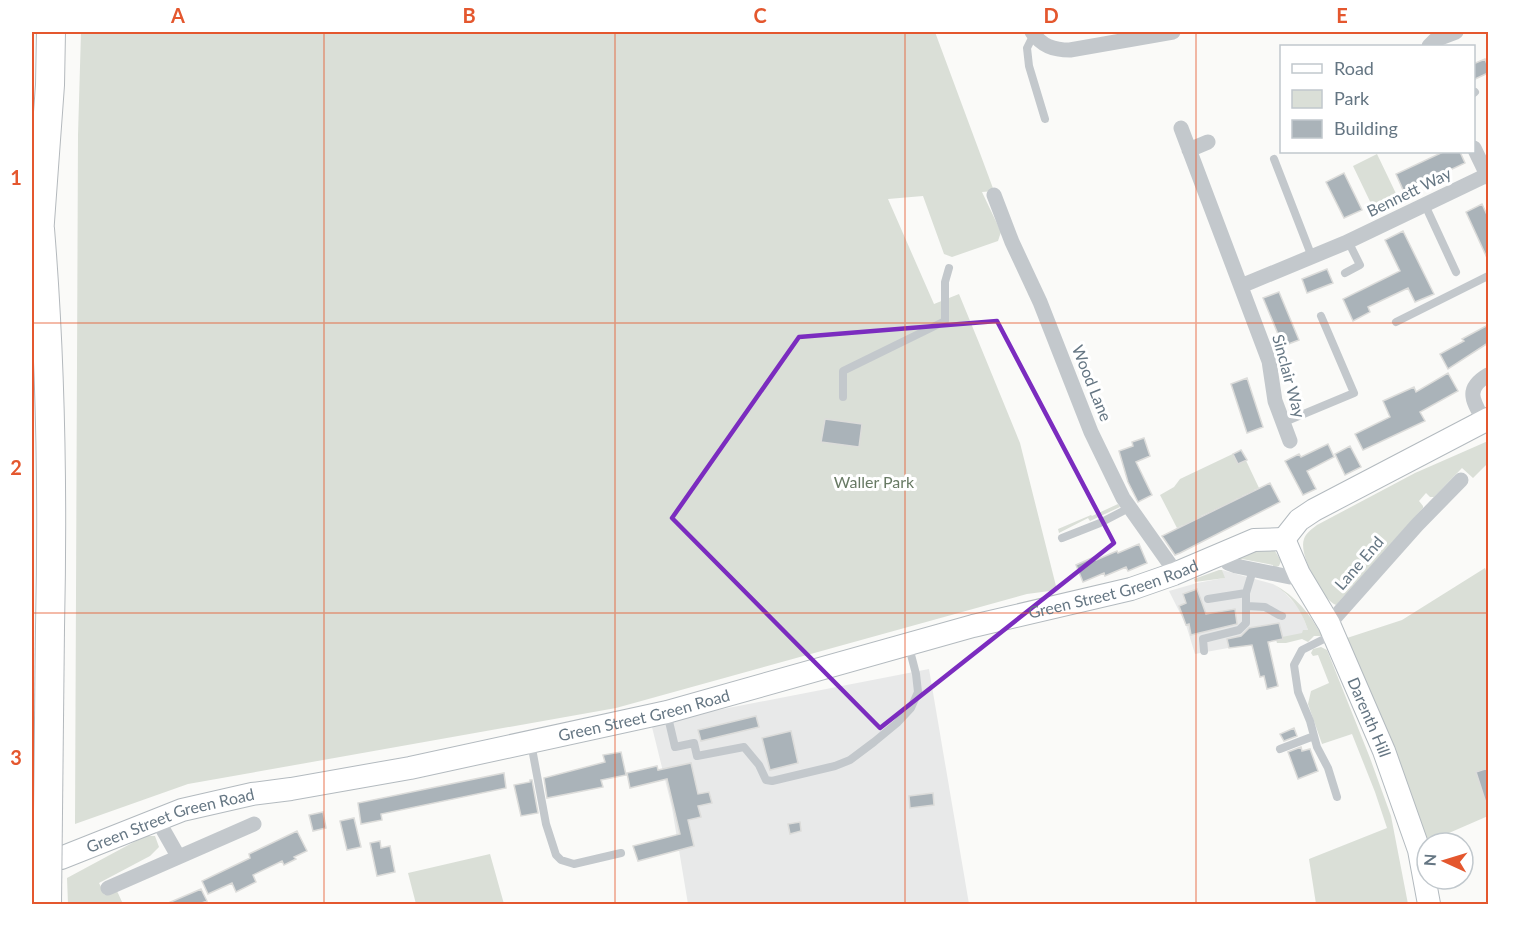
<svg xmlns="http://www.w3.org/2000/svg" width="1520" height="936" font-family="Lato,sans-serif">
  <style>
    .built { fill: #e8e9e9 }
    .green { fill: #dadfd7 }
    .building { fill: #aab3b9; stroke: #dcdcda; stroke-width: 1.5 }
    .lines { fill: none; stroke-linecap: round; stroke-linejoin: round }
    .secondary-casing { stroke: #b3babf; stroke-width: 24 }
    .highway-casing { stroke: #b4b9bd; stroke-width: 30 }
    .lane { stroke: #c3c8cc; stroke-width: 8 }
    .street { stroke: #c3c8cc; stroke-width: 15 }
    .secondary { stroke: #fff; stroke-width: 22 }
    .highway { stroke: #fff; stroke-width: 28 }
    .highway-bridge-casing { stroke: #b4b9bd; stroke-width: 30; stroke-linecap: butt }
    .highway-bridge { stroke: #fff; stroke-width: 28 }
    .marked { fill: none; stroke: #7b2cbf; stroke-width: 4.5; stroke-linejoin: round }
    .grid { fill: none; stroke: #e4572e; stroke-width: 1.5; stroke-opacity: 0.55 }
    .labels { text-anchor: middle; stroke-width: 6; stroke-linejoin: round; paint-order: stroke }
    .street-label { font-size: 16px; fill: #657683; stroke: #fff }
    .park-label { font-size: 16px; fill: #687a64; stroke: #fff }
    .neatline { fill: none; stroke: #e4572e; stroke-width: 2 }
    .grid-label { font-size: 20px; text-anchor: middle; font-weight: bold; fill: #e4572e }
  </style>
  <rect width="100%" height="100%" fill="#fafaf8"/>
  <path class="built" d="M 1222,570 L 1273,584 L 1282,590 L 1300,609 L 1308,630 L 1305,634 L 1195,654 L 1186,625 L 1169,591 L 1197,583 L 1224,578 Z
    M 929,669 L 969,904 L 688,904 L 672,808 L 651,723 Z"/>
  <path class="green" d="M 81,32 L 935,32 L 994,191 L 982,192 L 1001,232 L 998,241 L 952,257 L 944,254 L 923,196 L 888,199 L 934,304 L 959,294 L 1020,443 L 1057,590 L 1027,594 L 616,708 L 188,784 L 75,824 L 78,135 Z
    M 1377,154 L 1401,204 L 1377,216 L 1353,166 Z
    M 1488,441 L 1488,463 L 1473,478 L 1462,468 L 1434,497 L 1430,497 L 1426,493 L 1419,501 L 1423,506 L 1423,508 L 1336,605 C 1322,600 1298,554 1304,539 C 1306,533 1312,529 1317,525 L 1415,473 Z
    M 1241,450 L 1259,488 L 1254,490 L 1256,495 L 1253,497 L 1251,492 L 1242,496 L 1244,501 L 1241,503 L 1238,498 L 1229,503 L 1228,510 L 1225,505 L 1214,510 L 1216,515 L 1213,517 L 1210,512 L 1201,516 L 1204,521 L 1201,523 L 1198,518 L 1187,524 L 1186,530 L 1183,525 L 1177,528 L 1160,495 L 1174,487 L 1180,479 Z
    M 1118,504 L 1120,507 L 1090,521 L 1088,518 L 1059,533 L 1058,529 L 1091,515 L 1092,516 Z
    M 1256,549 L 1275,551 L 1281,561 L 1279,566 L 1273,568 L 1273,565 L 1242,559 L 1239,562 L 1238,557 Z
    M 1485,568 L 1488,576 L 1488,768 L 1476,772 L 1485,797 L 1488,796 L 1488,816 L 1426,843 L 1347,638 L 1402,620 Z
    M 1219,570 L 1222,570 L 1225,578 L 1195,582 L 1194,579 Z
    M 1273,584 C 1296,596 1310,614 1322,636 L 1314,636 L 1308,642 L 1302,639 L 1286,643 L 1277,643 L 1276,640 L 1282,637 L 1302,633 L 1303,630 L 1308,630 C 1301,609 1292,596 1273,584 Z
    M 1321,647 L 1327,650 L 1331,660 L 1370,758 L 1391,816 L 1408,904 L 1316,904 L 1309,859 L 1387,828 L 1375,792 L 1352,734 L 1322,744 L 1308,704 L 1311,691 L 1329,683 L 1318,655 L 1313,656 L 1311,653 L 1313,649 Z
    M 145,836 L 155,836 L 159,847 L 150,856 L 99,883 L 105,895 L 117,891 L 123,904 L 68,904 L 67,878 Z
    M 490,854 L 504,904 L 416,904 L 408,873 Z"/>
  <path class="building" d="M 1485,59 L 1488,67 L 1488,73 L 1473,80 L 1473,64 Z
    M 1443,152 L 1460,152 L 1465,163 L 1404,192 L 1396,174 Z
    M 1344,173 L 1362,210 L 1344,218 L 1326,182 Z
    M 1482,204 L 1488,217 L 1488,260 L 1466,212 Z
    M 1403,231 L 1434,294 L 1415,302 L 1408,288 L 1368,307 L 1370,312 L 1353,321 L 1343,299 L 1400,271 L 1385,240 Z
    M 1327,269 L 1333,283 L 1307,293 L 1302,279 Z
    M 1279,292 L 1299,340 L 1283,346 L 1263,298 Z
    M 1488,325 L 1488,343 L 1448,369 L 1440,354 L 1464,341 L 1462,339 Z
    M 1448,373 L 1458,391 L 1420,412 L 1425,421 L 1363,450 L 1355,434 L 1390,417 L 1383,401 L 1414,387 L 1416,392 Z
    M 1247,378 L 1263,427 L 1247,433 L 1231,384 Z
    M 825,419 L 862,424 L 859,447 L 821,442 Z
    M 1144,438 L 1150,456 L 1136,462 L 1152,495 L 1138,502 L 1128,482 L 1119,451 L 1133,446 L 1132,442 Z
    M 1328,444 L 1334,457 L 1307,471 L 1316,489 L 1303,495 L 1285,461 L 1299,454 L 1301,457 Z
    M 1350,446 L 1361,467 L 1345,475 L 1335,454 Z
    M 1241,450 L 1247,460 L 1238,464 L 1233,454 Z
    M 1270,483 L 1280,502 L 1180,553 L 1175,555 L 1162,536 Z
    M 1139,544 L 1147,563 L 1128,571 L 1126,567 L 1105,576 L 1104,573 L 1083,582 L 1076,565 L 1094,557 L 1096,560 L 1117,551 L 1118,553 Z
    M 1197,589 L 1206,614 L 1235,609 L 1237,624 L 1191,635 L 1189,624 L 1186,625 L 1179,606 L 1186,603 L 1183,594 Z
    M 1279,623 L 1283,639 L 1268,642 L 1278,686 L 1267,689 L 1264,676 L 1260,677 L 1252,645 L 1229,648 L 1227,639 L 1241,636 L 1249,628 Z
    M 756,716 L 759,727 L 701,741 L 698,730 Z
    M 1294,728 L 1297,736 L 1284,741 L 1280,734 Z
    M 791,731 L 798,763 L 770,770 L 762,738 Z
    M 1301,747 L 1302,751 L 1310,749 L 1318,771 L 1298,779 L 1288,752 Z
    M 621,752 L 626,775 L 601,780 L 603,787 L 547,798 L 544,778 L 605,762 L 603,755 Z
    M 691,763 L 698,794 L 709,792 L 712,803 L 698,806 L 701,817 L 688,820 L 694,846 L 638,861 L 633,846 L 680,834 L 667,779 L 630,788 L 627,773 L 657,766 L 658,770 Z
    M 1488,768 L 1488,803 L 1486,803 L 1476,772 Z
    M 504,773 L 506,788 L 381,814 L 382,820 L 361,824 L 358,803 Z
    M 530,780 L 532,780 L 538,813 L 521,816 L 514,785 L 530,782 Z
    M 933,793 L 934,805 L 910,808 L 909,796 Z
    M 323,812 L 326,828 L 313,831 L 309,815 Z
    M 354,818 L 361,847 L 347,850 L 340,821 Z
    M 800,822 L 801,831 L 790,834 L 788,824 Z
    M 297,831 L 307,851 L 294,857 L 296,859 L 284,865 L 282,861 L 253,875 L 256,882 L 236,892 L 232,883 L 208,894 L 202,881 L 250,858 L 249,854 Z
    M 380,841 L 381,848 L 390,846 L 395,872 L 377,876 L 370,843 Z
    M 201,889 L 207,901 L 199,904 L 166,904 Z"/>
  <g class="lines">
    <defs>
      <g id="secondary">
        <path id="s1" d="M 1284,539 L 1299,574 L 1329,624 L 1384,751 L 1419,850 L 1429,904"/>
        <path d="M 1284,539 L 1299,520 L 1314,510 L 1488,419"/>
        <path id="s2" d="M 61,858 L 182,810 L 252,794 L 291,789 L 410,768 L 667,712 L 973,626 L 1131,589 L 1174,574 L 1254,540 L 1284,539"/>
      </g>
      <path id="highway" d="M 40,229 C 51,363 53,493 50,628
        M 38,249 L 50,85 L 51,32"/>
    </defs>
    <use href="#secondary" class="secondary-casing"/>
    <use href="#highway" class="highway-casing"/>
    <path class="lane" d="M 1034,34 L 1027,48 L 1029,66 L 1045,119
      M 1474,93 L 1475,92
      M 1274,159 L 1312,257
      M 1425,205 L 1456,272
      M 1345,273 L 1360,265 L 1348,241
      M 1396,322 L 1488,276
      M 843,397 L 843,371 L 945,321 L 945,282 L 949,268
      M 1282,423 L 1354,393 L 1321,316
      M 1062,538 L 1100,523 L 1129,508
      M 1208,599 L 1246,593
      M 1247,606 L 1265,607 L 1279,615 L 1282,616
      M 1332,635 L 1302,650 L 1294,665 L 1298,692 L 1310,721 L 1317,747 L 1328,768 L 1337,797
      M 1204,651 L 1203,639 L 1239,630 L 1246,623 L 1246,593 L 1253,570
      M 667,713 L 675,747 L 694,743 L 697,756 L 744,747 L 759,765 L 766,780 L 772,781 L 835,766 L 850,760 L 874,742 L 897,723 L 911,708 L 918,692 L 916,674 L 909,647
      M 531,743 L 546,824 L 556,855 L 561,860 L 574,864 L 621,853
      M 1280,749 L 1314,736"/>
    <path class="street" d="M 1032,32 C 1042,46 1053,50 1070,50 L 1173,32
      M 1429,46 L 1435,40 L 1456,32
      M 1181,128 L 1269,361 L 1275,401 L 1290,441
      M 1474,148 L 1488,177
      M 1189,150 L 1208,142
      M 994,195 L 1012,242 L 1040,302 L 1091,432 L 1123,498 L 1169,563 L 1174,574
      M 1241,286 L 1345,243 L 1487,175
      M 1484,421 C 1473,401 1464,389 1488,375
      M 1223,555 L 1228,563 L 1236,566 L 1290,577 L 1299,574
      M 1329,624 L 1417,525 L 1461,480
      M 157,819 L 178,856
      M 108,888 L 254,824"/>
    <use href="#secondary" class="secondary"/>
    <use href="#highway" class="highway"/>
    <defs>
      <path id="highway-bridge" d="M 47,904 L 50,628"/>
    </defs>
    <use href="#highway-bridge" class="highway-bridge-casing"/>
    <use href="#highway-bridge" class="highway-bridge"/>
  </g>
  <path class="marked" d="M 997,321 L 1114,543 L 880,728 L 672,518 L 799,337 Z"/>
  <path class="grid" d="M 324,32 L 324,904M 615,32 L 615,904M 905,32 L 905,904M 1196,32 L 1196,904M 32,323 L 1488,323M 32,613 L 1488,613"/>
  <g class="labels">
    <g class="street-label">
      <text transform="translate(1409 192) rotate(-26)" y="6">Bennett Way</text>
      <text transform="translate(1289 376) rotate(75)" y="6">Sinclair Way</text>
      <text transform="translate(1092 383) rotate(68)" y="6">Wood Lane</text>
      <text transform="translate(1359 563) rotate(-49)" y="6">Lane End</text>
      <text dy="6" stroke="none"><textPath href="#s2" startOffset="1088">Green Street Green Road</textPath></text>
      <text dy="6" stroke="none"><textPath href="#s2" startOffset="602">Green Street Green Road</textPath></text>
      <text dy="6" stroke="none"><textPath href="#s1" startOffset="198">Darenth Hill</textPath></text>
      <text dy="6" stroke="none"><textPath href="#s2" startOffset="116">Green Street Green Road</textPath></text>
    </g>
    <g class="park-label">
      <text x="874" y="488">Waller Park</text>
    </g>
  </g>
  <rect width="1520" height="936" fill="none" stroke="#ffffff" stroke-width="66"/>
  <rect x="1280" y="45" width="195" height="108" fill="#ffffff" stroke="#c1c8cd" stroke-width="1.5"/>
  <rect x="1292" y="64" width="30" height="9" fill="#ffffff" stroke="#c1c8cd" stroke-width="1.5"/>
  <text x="1334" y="75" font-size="18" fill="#657683">Road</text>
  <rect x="1292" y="90" width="30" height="18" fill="#dadfd7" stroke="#c1c8cd" stroke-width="1.5"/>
  <text x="1334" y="105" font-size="18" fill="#657683">Park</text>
  <rect x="1292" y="120" width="30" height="18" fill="#aab3b9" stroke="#c1c8cd" stroke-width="1.5"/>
  <text x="1334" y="135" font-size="18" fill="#657683">Building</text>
  <g transform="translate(1445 861) rotate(274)"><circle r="28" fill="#ffffff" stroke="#c1c8cd" stroke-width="1.5"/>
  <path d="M0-4.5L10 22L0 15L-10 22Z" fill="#e4572e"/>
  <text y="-9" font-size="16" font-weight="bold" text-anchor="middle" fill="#657683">N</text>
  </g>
  <rect x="33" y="33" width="1454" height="870" class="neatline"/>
  <g class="grid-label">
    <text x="178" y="23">A</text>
    <text x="469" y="23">B</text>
    <text x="760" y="23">C</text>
    <text x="1051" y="23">D</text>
    <text x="1342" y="23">E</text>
    <text x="16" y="185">1</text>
    <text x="16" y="475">2</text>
    <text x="16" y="765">3</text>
  </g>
</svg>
